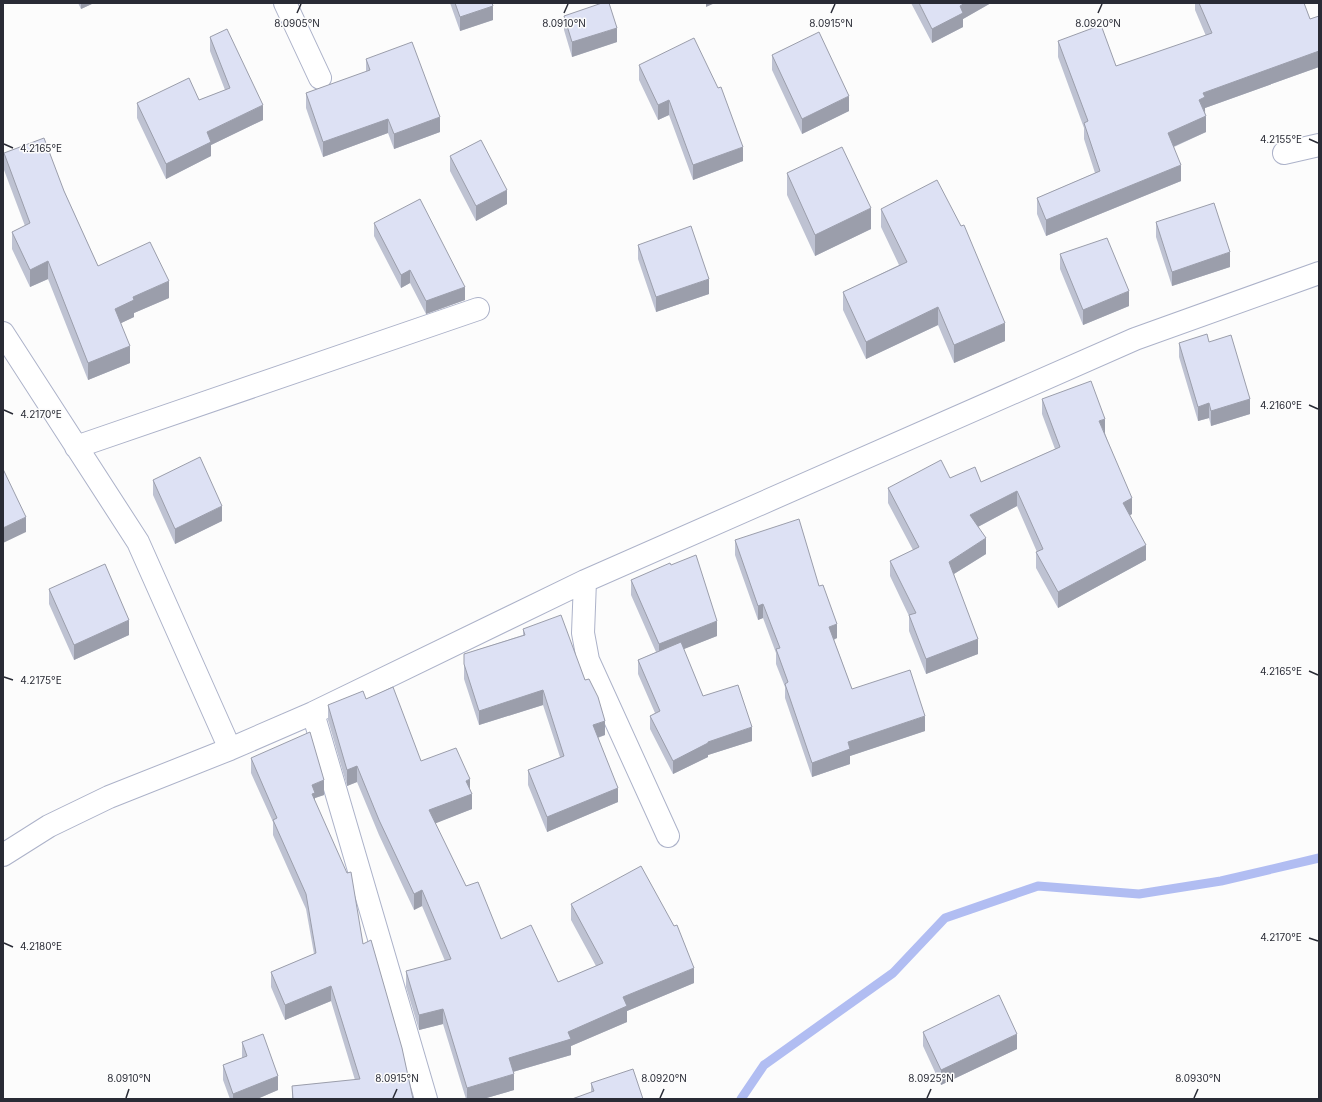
<svg xmlns="http://www.w3.org/2000/svg" width="1322" height="1102" font-family="Inter,sans-serif">
  <style>
    .lines { fill: none; stroke-linecap: round; stroke-linejoin: round }
    .stream { stroke: #b1bdf2; stroke-width: 9 }
    .minor-casing { stroke: #acb2c9; stroke-width: 24 }
    .minor { stroke: #fff; stroke-width: 22 }
    .wall { fill: #bec2d2 }
    .shaded-wall { fill: #9b9eab }
    .building { fill: #dde1f4; stroke: #9b9eab }
    .ticks { fill: none; stroke: #292b35; stroke-width: 1.5 }
    .ticks-label { font-size: 10px; text-anchor: middle; fill: #292b35; stroke: #fcfcfc; stroke-width: 3; stroke-linejoin: round; paint-order: stroke }
  </style>
  <rect width="100%" height="100%" fill="#fcfcfc"/>
  <g class="lines">
    <path class="stream" d="M 741,1099 L 764,1065 L 893,973 L 945,918 L 1038,886 L 1139,894 L 1221,881 L 1319,858"/>
    <defs>
      <path id="minor" d="M 285,3 L 320,78
        M 1284,153 L 1319,145
        M 3,333 L 138,542 L 230,749 L 313,713 L 585,581 L 1135,339 L 1319,273
        M 76,447 L 478,309
        M 585,581 L 583,633 L 588,660 L 668,836
        M 313,713 L 426,1099
        M 3,855 L 49,826 L 109,797 L 230,749"/>
    </defs>
    <use href="#minor" class="minor-casing"/>
    <use href="#minor" class="minor"/>
  </g>
  <path class="wall" d="M 78,3 L 94,3 L 81,9 Z
    M 450,3 L 492,3 L 493,20 L 460,31 Z
    M 911,3 L 991,3 L 963,19 L 963,27 L 932,43 Z
    M 1195,3 L 1304,3 L 1310,19 L 1319,16 L 1319,67 L 1205,108 L 1206,132 L 1174,147 L 1181,181 L 1046,236 L 1037,214 L 1037,198 L 1095,173 L 1084,139 L 1084,128 L 1058,57 L 1058,41 L 1116,66 L 1206,36 L 1195,10 Z
    M 564,16 L 617,42 L 572,57 L 564,30 Z
    M 210,37 L 263,120 L 211,145 L 211,156 L 166,179 L 137,118 L 137,103 L 199,100 L 225,90 L 210,51 Z
    M 772,55 L 849,111 L 802,134 L 772,70 Z
    M 366,59 L 440,132 L 394,149 L 388,133 L 323,157 L 306,108 L 306,93 L 366,72 Z
    M 639,65 L 743,161 L 693,180 L 669,115 L 658,120 L 639,80 Z
    M 4,153 L 64,191 L 98,266 L 169,298 L 134,313 L 134,317 L 121,323 L 130,363 L 88,380 L 48,279 L 30,287 L 12,249 L 12,232 L 25,226 L 4,170 Z
    M 450,156 L 507,204 L 476,221 L 450,171 Z
    M 787,173 L 871,229 L 815,256 L 787,195 Z
    M 881,209 L 1005,341 L 954,363 L 938,325 L 866,359 L 843,310 L 843,292 L 899,265 L 881,227 Z
    M 1156,222 L 1230,267 L 1172,286 L 1156,237 Z
    M 374,223 L 465,300 L 426,314 L 410,283 L 401,288 L 374,236 Z
    M 638,245 L 709,294 L 656,312 L 638,259 Z
    M 1060,254 L 1129,306 L 1083,325 L 1060,269 Z
    M 1209,342 L 1250,414 L 1211,426 L 1209,418 L 1198,421 L 1179,357 L 1179,343 Z
    M 1042,399 L 1105,433 L 1132,514 L 1130,515 L 1146,560 L 1058,608 L 1036,568 L 1036,552 L 1037,552 L 1017,506 L 978,527 L 986,554 L 954,574 L 978,654 L 926,674 L 909,631 L 909,616 L 890,576 L 890,561 L 913,550 L 888,503 L 888,488 L 950,478 L 981,482 L 1055,449 L 1042,414 Z
    M 153,480 L 222,521 L 175,544 L 153,495 Z
    M 735,540 L 819,586 L 837,638 L 834,640 L 852,689 L 925,731 L 850,756 L 850,764 L 812,777 L 785,698 L 785,687 L 776,664 L 776,653 L 763,618 L 758,620 L 735,555 Z
    M 671,565 L 717,636 L 683,649 L 703,696 L 752,741 L 708,755 L 708,757 L 673,774 L 650,729 L 650,716 L 655,713 L 638,674 L 638,660 L 656,652 L 631,595 L 631,580 Z
    M 49,589 L 129,635 L 74,660 L 49,604 Z
    M 523,629 L 605,735 L 598,738 L 618,802 L 547,832 L 528,785 L 528,770 L 560,757 L 543,705 L 479,725 L 464,679 L 464,654 L 523,635 Z
    M 366,699 L 421,761 L 470,789 L 472,809 L 435,823 L 466,886 L 501,939 L 558,982 L 596,966 L 571,920 L 571,904 L 694,983 L 627,1011 L 627,1022 L 571,1046 L 571,1055 L 513,1072 L 514,1090 L 483,1099 L 466,1099 L 443,1024 L 419,1030 L 406,987 L 406,971 L 445,961 L 422,906 L 414,910 L 379,835 L 357,782 L 347,786 L 328,720 L 328,705 Z
    M 251,758 L 324,795 L 315,798 L 315,801 L 363,944 L 413,1099 L 292,1099 L 292,1086 L 355,1080 L 331,1001 L 285,1020 L 271,987 L 271,972 L 314,954 L 306,909 L 273,835 L 273,822 L 251,773 Z
    M 923,1032 L 1017,1049 L 941,1085 L 923,1046 Z
    M 242,1042 L 278,1090 L 257,1099 L 230,1099 L 223,1080 L 223,1065 L 242,1058 Z
    M 591,1083 L 643,1099 L 591,1092 Z"/>
  <path class="shaded-wall" d="M 81,3 L 94,3 L 81,9 Z
    M 706,3 L 715,3 L 706,7 Z
    M 965,3 L 991,3 L 963,19 L 963,27 L 932,43 L 932,29 L 960,6 Z
    M 493,6 L 493,20 L 460,31 L 460,17 Z
    M 617,28 L 617,42 L 572,57 L 572,42 Z
    M 1319,51 L 1319,67 L 1205,108 L 1205,113 L 1199,100 L 1203,93 Z
    M 849,96 L 849,111 L 802,134 L 802,119 Z
    M 669,100 L 669,115 L 658,120 L 658,105 Z
    M 263,105 L 263,120 L 211,145 L 211,156 L 166,179 L 166,164 L 207,132 Z
    M 1206,116 L 1206,132 L 1168,149 L 1168,133 Z
    M 440,117 L 440,132 L 394,149 L 394,134 Z
    M 388,119 L 388,133 L 323,157 L 323,142 Z
    M 743,147 L 743,161 L 693,180 L 693,165 Z
    M 1181,165 L 1181,181 L 1046,236 L 1046,220 Z
    M 507,190 L 507,204 L 476,221 L 476,206 Z
    M 871,208 L 871,229 L 815,256 L 815,235 Z
    M 1230,252 L 1230,267 L 1172,286 L 1172,272 Z
    M 48,261 L 48,279 L 30,287 L 30,270 Z
    M 410,270 L 410,283 L 401,288 L 401,275 Z
    M 709,279 L 709,294 L 656,312 L 656,297 Z
    M 169,281 L 169,298 L 134,313 L 134,317 L 115,326 L 115,309 L 133,297 Z
    M 465,287 L 465,300 L 426,314 L 426,301 Z
    M 1129,291 L 1129,306 L 1083,325 L 1083,310 Z
    M 938,307 L 938,325 L 866,359 L 866,342 Z
    M 1005,323 L 1005,341 L 954,363 L 954,345 Z
    M 130,346 L 130,363 L 88,380 L 88,363 Z
    M 1250,399 L 1250,414 L 1211,426 L 1211,411 Z
    M 1209,403 L 1209,418 L 1198,421 L 1198,407 Z
    M 1105,419 L 1105,435 L 1099,421 Z
    M 1017,491 L 1017,506 L 970,531 L 970,515 Z
    M 1132,498 L 1132,514 L 1123,519 L 1123,503 Z
    M 222,506 L 222,521 L 175,544 L 175,529 Z
    M 26,517 L 26,532 L 3,543 L 3,528 Z
    M 986,538 L 986,554 L 949,577 L 949,562 Z
    M 1146,545 L 1146,560 L 1058,608 L 1058,592 Z
    M 763,604 L 763,618 L 758,620 L 758,606 Z
    M 129,620 L 129,635 L 74,660 L 74,645 Z
    M 717,621 L 717,636 L 659,659 L 659,644 Z
    M 837,624 L 837,638 L 829,641 L 829,627 Z
    M 978,639 L 978,654 L 926,674 L 926,659 Z
    M 543,690 L 543,705 L 479,725 L 479,711 Z
    M 925,716 L 925,731 L 850,756 L 850,764 L 812,777 L 812,763 L 848,742 Z
    M 605,721 L 605,735 L 593,739 L 593,725 Z
    M 752,727 L 752,741 L 708,755 L 708,757 L 673,774 L 673,761 L 708,742 Z
    M 357,766 L 357,782 L 347,786 L 347,770 Z
    M 470,779 L 470,795 L 472,794 L 472,809 L 429,826 L 429,810 L 466,781 Z
    M 324,780 L 324,795 L 315,798 L 315,808 L 312,809 L 312,785 Z
    M 618,788 L 618,802 L 547,832 L 547,817 Z
    M 422,890 L 422,906 L 414,910 L 414,894 Z
    M 694,968 L 694,983 L 627,1011 L 627,1022 L 571,1046 L 571,1055 L 509,1073 L 509,1058 L 623,997 Z
    M 331,986 L 331,1001 L 285,1020 L 285,1005 Z
    M 443,1009 L 443,1024 L 419,1030 L 419,1015 Z
    M 1017,1034 L 1017,1049 L 941,1085 L 941,1070 Z
    M 514,1074 L 514,1090 L 483,1099 L 467,1099 L 467,1088 Z
    M 278,1076 L 278,1090 L 257,1099 L 233,1099 L 233,1094 Z"/>
  <path class="building" d="M 455,3 L 492,3 L 493,6 L 460,17 Z
    M 602,3 L 609,3 L 617,28 L 572,42 L 564,16 Z
    M 919,3 L 965,3 L 960,6 L 963,13 L 932,29 Z
    M 1199,3 L 1304,3 L 1310,19 L 1319,16 L 1319,51 L 1203,93 L 1205,97 L 1199,100 L 1206,116 L 1168,133 L 1181,165 L 1046,220 L 1037,198 L 1100,171 L 1084,123 L 1088,121 L 1058,41 L 1101,25 L 1116,66 L 1212,33 Z
    M 227,29 L 263,105 L 207,132 L 211,142 L 166,164 L 137,103 L 189,78 L 199,100 L 230,88 L 210,37 Z
    M 819,32 L 849,96 L 802,119 L 772,55 Z
    M 694,38 L 718,88 L 721,87 L 743,147 L 693,165 L 669,100 L 658,105 L 639,65 Z
    M 412,42 L 440,117 L 394,134 L 388,119 L 323,142 L 306,93 L 370,70 L 366,59 Z
    M 44,138 L 64,191 L 98,266 L 150,242 L 169,281 L 133,297 L 134,300 L 115,309 L 130,346 L 88,363 L 48,261 L 30,270 L 12,232 L 30,223 L 4,153 Z
    M 481,140 L 507,190 L 476,206 L 450,156 Z
    M 842,147 L 871,208 L 815,235 L 787,173 Z
    M 937,180 L 961,226 L 964,225 L 1005,323 L 954,345 L 938,307 L 866,342 L 843,292 L 907,262 L 881,209 Z
    M 420,199 L 465,287 L 426,301 L 410,270 L 401,275 L 374,223 Z
    M 1214,203 L 1230,252 L 1172,272 L 1156,222 Z
    M 691,226 L 709,279 L 656,297 L 638,245 Z
    M 1107,238 L 1129,291 L 1083,310 L 1060,254 Z
    M 1207,334 L 1209,342 L 1231,335 L 1250,399 L 1211,411 L 1209,403 L 1198,407 L 1179,343 Z
    M 1091,381 L 1105,419 L 1099,421 L 1132,498 L 1123,503 L 1146,545 L 1058,592 L 1036,552 L 1043,549 L 1017,491 L 970,515 L 986,538 L 949,562 L 978,639 L 926,659 L 909,615 L 916,613 L 890,561 L 919,547 L 888,488 L 941,460 L 950,478 L 975,467 L 981,482 L 1060,447 L 1042,399 Z
    M 200,457 L 222,506 L 175,529 L 153,480 Z
    M 3,469 L 26,517 L 3,528 Z
    M 799,519 L 819,586 L 823,585 L 837,624 L 829,627 L 852,689 L 910,670 L 925,716 L 848,742 L 850,749 L 812,763 L 785,684 L 788,682 L 776,649 L 780,648 L 763,604 L 758,606 L 735,540 Z
    M 696,555 L 717,621 L 659,644 L 631,580 L 670,563 L 671,565 Z
    M 105,564 L 129,620 L 74,645 L 49,589 Z
    M 561,615 L 585,680 L 589,679 L 598,697 L 605,721 L 593,725 L 618,788 L 547,817 L 528,770 L 564,756 L 543,690 L 479,711 L 464,664 L 464,654 L 525,635 L 523,629 Z
    M 681,642 L 703,696 L 738,685 L 752,727 L 708,742 L 708,743 L 673,761 L 650,716 L 660,711 L 638,660 Z
    M 393,687 L 421,761 L 456,748 L 470,779 L 466,781 L 472,794 L 429,810 L 466,886 L 478,882 L 501,939 L 531,925 L 558,982 L 603,963 L 571,904 L 641,866 L 674,926 L 677,925 L 694,968 L 623,997 L 627,1006 L 568,1032 L 571,1039 L 509,1058 L 514,1074 L 467,1088 L 443,1009 L 419,1015 L 406,971 L 451,959 L 422,890 L 414,894 L 379,820 L 357,766 L 347,770 L 328,705 L 363,691 L 366,699 Z
    M 310,732 L 324,780 L 312,785 L 315,793 L 312,794 L 347,873 L 351,872 L 363,944 L 371,940 L 402,1048 L 413,1099 L 293,1099 L 292,1086 L 360,1079 L 331,986 L 285,1005 L 271,972 L 316,953 L 306,894 L 273,820 L 277,818 L 251,758 Z
    M 999,995 L 1017,1034 L 941,1070 L 923,1032 Z
    M 263,1034 L 278,1076 L 233,1094 L 223,1065 L 247,1056 L 242,1042 Z
    M 633,1069 L 643,1099 L 572,1099 L 594,1091 L 591,1083 Z"/>
  <path class="ticks" d="M 297,13 L 301,4M 564,13 L 568,4M 831,13 L 835,4M 1098,13 L 1102,4M 1309,139 L 1318,143M 4,144 L 13,148M 1309,405 L 1318,409M 4,410 L 13,414M 1309,671 L 1318,675M 4,677 L 13,680M 1309,938 L 1318,941M 4,943 L 13,947M 126,1098 L 129,1089M 393,1098 L 397,1089M 660,1098 L 664,1089M 927,1098 L 931,1089M 1194,1098 L 1198,1089"/>
  <g class="ticks-label">
    <text x="297" y="27">8.0905°N</text>
    <text x="564" y="27">8.0910°N</text>
    <text x="831" y="27">8.0915°N</text>
    <text x="1098" y="27">8.0920°N</text>
    <text x="1281" y="143">4.2155°E</text>
    <text x="41" y="152">4.2165°E</text>
    <text x="1281" y="409">4.2160°E</text>
    <text x="41" y="418">4.2170°E</text>
    <text x="1281" y="675">4.2165°E</text>
    <text x="41" y="684">4.2175°E</text>
    <text x="1281" y="941">4.2170°E</text>
    <text x="41" y="950">4.2180°E</text>
    <text x="129" y="1082">8.0910°N</text>
    <text x="397" y="1082">8.0915°N</text>
    <text x="664" y="1082">8.0920°N</text>
    <text x="931" y="1082">8.0925°N</text>
    <text x="1198" y="1082">8.0930°N</text>
  </g>
  <rect width="1322" height="1102" fill="none" stroke="#292b35" stroke-width="8"/>
</svg>
